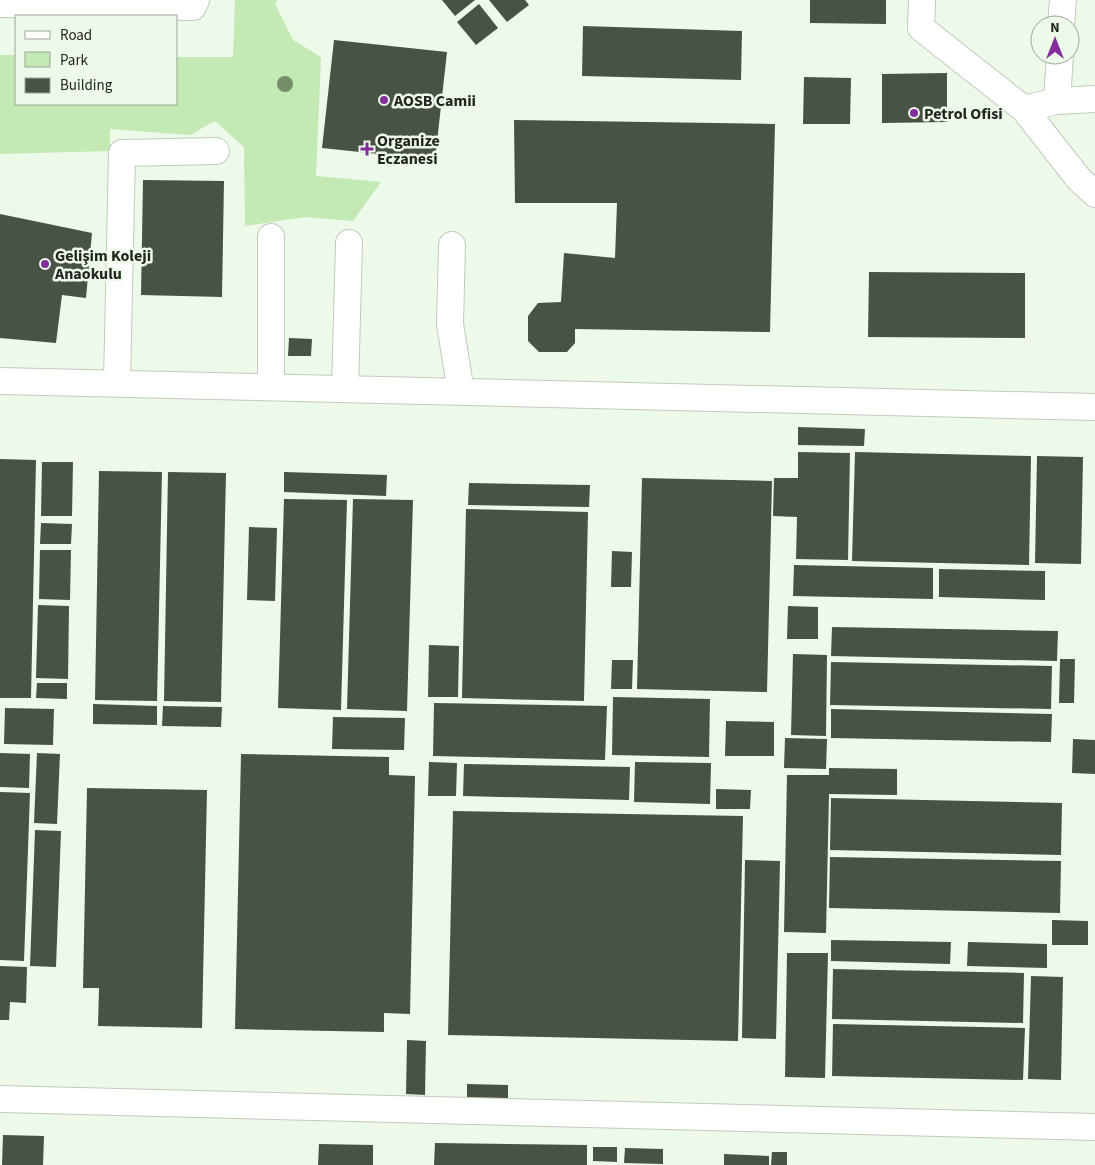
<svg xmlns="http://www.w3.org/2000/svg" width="1095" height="1165" font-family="'Source Sans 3',sans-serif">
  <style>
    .green { fill: #c3e9b4 }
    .building { fill: #485245 }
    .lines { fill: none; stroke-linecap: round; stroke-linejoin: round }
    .minor-casing { stroke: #c0cbbc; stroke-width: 28 }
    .minor { stroke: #fff; stroke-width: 26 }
    .tree { fill: #768f69 }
    .poi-dot { fill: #832e9d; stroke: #edf9e9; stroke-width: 2 }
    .labels { text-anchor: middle; stroke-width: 5; stroke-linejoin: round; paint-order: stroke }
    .poi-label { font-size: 16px; font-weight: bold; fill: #222621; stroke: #edf9e9; text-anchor: start }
  </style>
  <rect width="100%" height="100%" fill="#edf9e9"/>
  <path class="green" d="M 235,0 L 278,0 L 275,4 L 293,40 L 321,57 L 316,176 L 381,182 L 353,221 L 305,217 L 245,226 L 244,147 L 215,121 L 190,135 L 110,129 L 110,151 L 0,154 L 0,55 L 16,55 L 16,104 L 176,104 L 176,57 L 233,57 Z"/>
  <path class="building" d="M 442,0 L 475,0 L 455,16 Z
    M 489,0 L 525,0 L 529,5 L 507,22 Z
    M 810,0 L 886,0 L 886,24 L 810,23 Z
    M 479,4 L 498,28 L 476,45 L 457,22 Z
    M 583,26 L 742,31 L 741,80 L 582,76 Z
    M 334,40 L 447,52 L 435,160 L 322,148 Z
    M 947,73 L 947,122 L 882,123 L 882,74 Z
    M 804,77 L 851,78 L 850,124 L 803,124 Z
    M 514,120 L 775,124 L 770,332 L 575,329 L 575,343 L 567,352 L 539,352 L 528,341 L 528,316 L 538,303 L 561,302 L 564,253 L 615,258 L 617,203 L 515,203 Z
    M 143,180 L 224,181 L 222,297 L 141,295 Z
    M 0,214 L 92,233 L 86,298 L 62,295 L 56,343 L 0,338 Z
    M 869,272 L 1025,273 L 1025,338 L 868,337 Z
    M 289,338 L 312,339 L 311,356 L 288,356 Z
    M 798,427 L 865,429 L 864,446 L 798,445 Z
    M 798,452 L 850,453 L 848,560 L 796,559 L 797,517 L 773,516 L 774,478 L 798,478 Z
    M 855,452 L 1031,456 L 1029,565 L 852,561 Z
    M 1037,456 L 1083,457 L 1081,564 L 1035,563 Z
    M 0,459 L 36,460 L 31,698 L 0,698 Z
    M 42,462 L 73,462 L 72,516 L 41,516 Z
    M 99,471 L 162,472 L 157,701 L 95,700 Z
    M 168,472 L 226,473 L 221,702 L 164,701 Z
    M 284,472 L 387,475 L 386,496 L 284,492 Z
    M 642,478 L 772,481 L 767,692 L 637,689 Z
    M 469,483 L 590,485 L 589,507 L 468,505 Z
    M 284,499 L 347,500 L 341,710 L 278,708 Z
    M 353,499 L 413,500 L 407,711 L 347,709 Z
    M 466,509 L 588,512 L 584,701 L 462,698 Z
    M 41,523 L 72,524 L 71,544 L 40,544 Z
    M 249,527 L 277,528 L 275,601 L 247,600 Z
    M 40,550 L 71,550 L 70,600 L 39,599 Z
    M 612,551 L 632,552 L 631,587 L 611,587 Z
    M 794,565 L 933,568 L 933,599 L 793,596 Z
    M 939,569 L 1045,571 L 1045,600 L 939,597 Z
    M 38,605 L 69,606 L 68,679 L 36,678 Z
    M 788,606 L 818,607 L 818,639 L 787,639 Z
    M 832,627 L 1058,631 L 1057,661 L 831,656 Z
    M 429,645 L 459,646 L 458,697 L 428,697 Z
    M 793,654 L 827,655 L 826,736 L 791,735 Z
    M 1060,659 L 1075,659 L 1074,703 L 1059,703 Z
    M 612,660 L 633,660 L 632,689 L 611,689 Z
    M 831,662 L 1052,666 L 1051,709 L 830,705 Z
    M 37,683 L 67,683 L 67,699 L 36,698 Z
    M 613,697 L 710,699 L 709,757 L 612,755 Z
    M 434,703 L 607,706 L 605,760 L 433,756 Z
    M 93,704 L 157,706 L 157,725 L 93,724 Z
    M 163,706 L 222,707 L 221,727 L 162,726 Z
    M 5,708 L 54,709 L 53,745 L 4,744 Z
    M 831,709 L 1052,714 L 1051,742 L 831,738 Z
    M 333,717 L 405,718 L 404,750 L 332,749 Z
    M 726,721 L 774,722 L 774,756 L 725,756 Z
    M 785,738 L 827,739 L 826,769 L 784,768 Z
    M 1073,739 L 1095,740 L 1095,774 L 1072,773 Z
    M 0,753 L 30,754 L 29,788 L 0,787 Z
    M 37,753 L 60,754 L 57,824 L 34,823 Z
    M 241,754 L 389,757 L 389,775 L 415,776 L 410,1014 L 384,1013 L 384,1032 L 235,1029 Z
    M 429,762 L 457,763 L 456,796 L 428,796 Z
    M 635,762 L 711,763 L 710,804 L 634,802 Z
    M 464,764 L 630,767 L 629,800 L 463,796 Z
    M 829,768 L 897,769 L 897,795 L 829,794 L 826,933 L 784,932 L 787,775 L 829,775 Z
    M 87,788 L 207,790 L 202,1028 L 98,1026 L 99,988 L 83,988 Z
    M 716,789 L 751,790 L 750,809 L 716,809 Z
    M 0,792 L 30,793 L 24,961 L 0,960 Z
    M 831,798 L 1062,803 L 1061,855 L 830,850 Z
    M 453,811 L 743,816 L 738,1041 L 448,1035 Z
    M 35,830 L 61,831 L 56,967 L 30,966 Z
    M 830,857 L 1061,861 L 1060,913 L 829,908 Z
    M 745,860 L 780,861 L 776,1039 L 742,1038 Z
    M 1052,920 L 1088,921 L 1088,945 L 1052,945 Z
    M 831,940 L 951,942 L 950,964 L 831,961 Z
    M 968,942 L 1047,944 L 1047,968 L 967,966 Z
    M 787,953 L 828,953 L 825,1078 L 785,1077 Z
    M 0,966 L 27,967 L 26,1003 L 10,1002 L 9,1020 L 0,1020 Z
    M 833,969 L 1024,973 L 1023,1023 L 832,1019 Z
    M 1031,976 L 1063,977 L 1061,1080 L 1028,1079 Z
    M 833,1024 L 1025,1028 L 1023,1080 L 832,1076 Z
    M 407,1040 L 426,1041 L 425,1095 L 406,1094 Z
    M 467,1084 L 508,1085 L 508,1104 L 467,1103 Z
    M 3,1135 L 44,1136 L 43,1165 L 2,1165 Z
    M 435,1143 L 587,1145 L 587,1165 L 434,1165 Z
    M 319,1144 L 373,1145 L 373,1165 L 318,1165 Z
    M 593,1147 L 617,1147 L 617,1162 L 593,1161 Z
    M 625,1148 L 663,1149 L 663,1164 L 624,1163 Z
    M 772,1152 L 787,1152 L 787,1165 L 771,1165 Z
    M 724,1154 L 769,1156 L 769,1165 L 724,1165 Z"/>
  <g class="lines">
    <defs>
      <path id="minor" d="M 922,0 L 921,28 L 1024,109 L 1078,178 L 1095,194
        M 0,4 L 193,7 L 196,0
        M 1061,25 L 1063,0
        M 1057,101 L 1060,55
        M 1024,109 L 1057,101 L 1095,99
        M 271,237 L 271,387
        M 452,245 L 450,324 L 461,392
        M 0,381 L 1095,407
        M 117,383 L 122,153 L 216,151
        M 345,389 L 349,243
        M 0,1099 L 1095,1127"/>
    </defs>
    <use href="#minor" class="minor-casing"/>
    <use href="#minor" class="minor"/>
  </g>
  <circle class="tree" cx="285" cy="84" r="8"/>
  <g class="poi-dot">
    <circle cx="384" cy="100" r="5"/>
    <circle cx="914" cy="113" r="5"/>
    <path d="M364.5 141.5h5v5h5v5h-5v5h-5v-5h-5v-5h5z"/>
    <circle cx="45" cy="264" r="5"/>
  </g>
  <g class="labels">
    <g class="poi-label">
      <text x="394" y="106">AOSB Camii</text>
      <text x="924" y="119">Petrol Ofisi</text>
      <text x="377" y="146">Organize<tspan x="377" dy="18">Eczanesi</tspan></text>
      <text x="55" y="261">Gelişim Koleji<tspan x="55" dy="18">Anaokulu</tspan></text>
    </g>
  </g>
  <rect x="15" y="15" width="162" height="90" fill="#edf9e9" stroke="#9ca599"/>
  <rect x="25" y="31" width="25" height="8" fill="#ffffff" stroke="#9ca599"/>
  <text x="60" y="40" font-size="15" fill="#222621">Road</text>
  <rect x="25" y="52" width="25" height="15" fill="#c3e9b4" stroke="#9ca599"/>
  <text x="60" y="65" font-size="15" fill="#222621">Park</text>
  <rect x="25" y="78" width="25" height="15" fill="#485245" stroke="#9ca599"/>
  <text x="60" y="90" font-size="15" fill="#222621">Building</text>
  <g transform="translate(1055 40)"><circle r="24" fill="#edf9e9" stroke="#9ca599"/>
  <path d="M0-4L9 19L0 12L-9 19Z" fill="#832e9d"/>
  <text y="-8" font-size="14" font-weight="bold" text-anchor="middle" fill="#222621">N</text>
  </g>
</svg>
